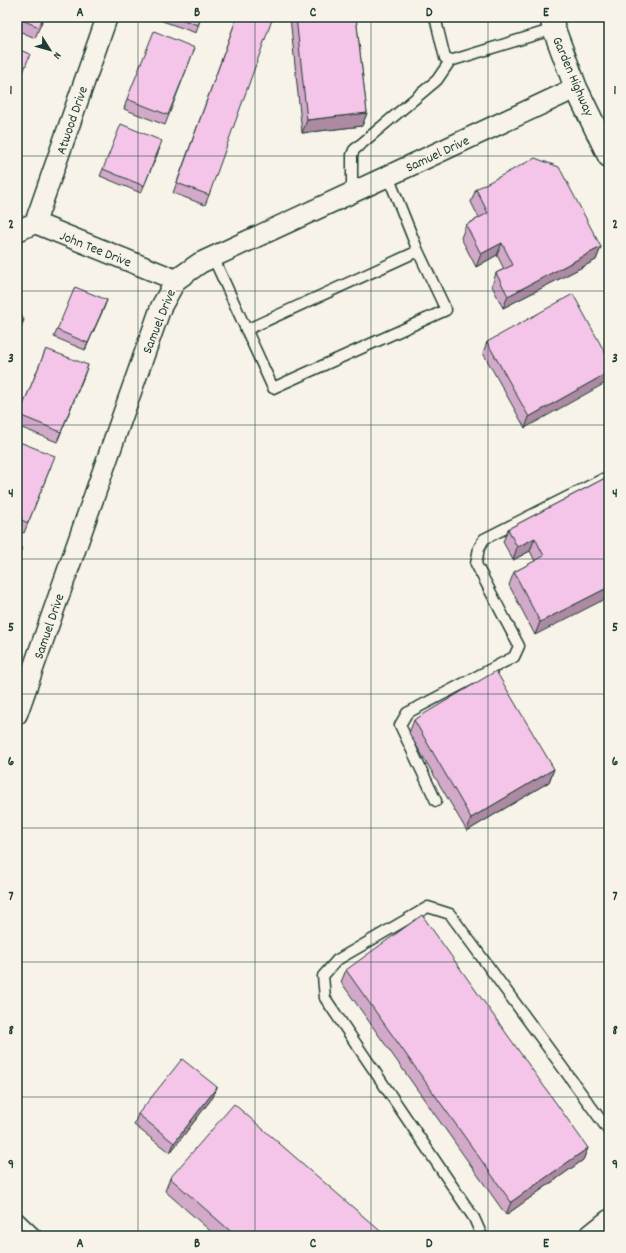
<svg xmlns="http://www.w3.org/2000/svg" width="626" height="1253" font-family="Dekko,sans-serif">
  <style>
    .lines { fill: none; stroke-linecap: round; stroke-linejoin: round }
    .service-casing { stroke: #1f3d34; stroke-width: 13 }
    .minor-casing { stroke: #1f3d34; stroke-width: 23 }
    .secondary-casing { stroke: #1f3d34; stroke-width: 25 }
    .service { stroke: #f7f3e8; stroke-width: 10 }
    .minor { stroke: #f7f3e8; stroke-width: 20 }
    .secondary { stroke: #f7f3e8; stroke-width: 22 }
    .wall { fill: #d2a9c8; stroke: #1f3d34 }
    .shaded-wall { fill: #ab8aa2; stroke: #1f3d34 }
    .building { fill: #f4c5e8; stroke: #1f3d34 }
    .grid { fill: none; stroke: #1f3d34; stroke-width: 1; stroke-opacity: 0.55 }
    .labels { text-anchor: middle; stroke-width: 3; stroke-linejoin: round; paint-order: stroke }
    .street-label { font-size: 14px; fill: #1f3d34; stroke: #f7f3e8 }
    .neatline { fill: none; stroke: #1f3d34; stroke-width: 1.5 }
    .grid-label { font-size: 13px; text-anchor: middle; font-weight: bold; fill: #1f3d34 }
  </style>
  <rect width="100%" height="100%" fill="#f7f3e8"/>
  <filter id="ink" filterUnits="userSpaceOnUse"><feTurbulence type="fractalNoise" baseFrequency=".025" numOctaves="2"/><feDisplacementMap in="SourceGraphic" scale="8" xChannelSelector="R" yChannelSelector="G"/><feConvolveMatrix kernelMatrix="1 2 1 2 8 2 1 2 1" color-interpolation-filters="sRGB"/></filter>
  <g filter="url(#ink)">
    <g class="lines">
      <defs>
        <path id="service" d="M 435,17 L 445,58 L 450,61 L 554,29
          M 352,193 L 352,155 L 354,150 L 437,80 L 450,61
          M 213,257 L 273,388 L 446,310 L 418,251 L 388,176
          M 246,330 L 418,251
          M 436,801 L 400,725 L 407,713 L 514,657 L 519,646 L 476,564 L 479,548 L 484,539 L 609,476
          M 17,1217 L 37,1236
          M 482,1236 L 474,1218 L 325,998 L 323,976 L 337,960 L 428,907 L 450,914 L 609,1131"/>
        <path id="minor" d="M 35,223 L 107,17
          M 17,231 L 35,223 L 176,280
          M 17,714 L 161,307 L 176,280 L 200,263 L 388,176 L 576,88
          M 589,1236 L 609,1220"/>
        <path id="secondary" d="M 551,17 L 554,29 L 576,88 L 609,156"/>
      </defs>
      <use href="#service" class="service-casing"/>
      <use href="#minor" class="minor-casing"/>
      <use href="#secondary" class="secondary-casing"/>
      <use href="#service" class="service"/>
      <use href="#minor" class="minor"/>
      <use href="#secondary" class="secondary"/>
    </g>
    <path class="wall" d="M 17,17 L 44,17 L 35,38 L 17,30 Z
      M 157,17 L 201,17 L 196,33 L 157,19 Z
      M 237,17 L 209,195 L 205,205 L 173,193 Z
      M 290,17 L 356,17 L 367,113 L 362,126 L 302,133 Z
      M 191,58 L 165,125 L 124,109 L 127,99 Z
      M 160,148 L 141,193 L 100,176 L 103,169 Z
      M 476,189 L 601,247 L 596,260 L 503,308 L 492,286 L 496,273 L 504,269 L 497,255 L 476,267 L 461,238 L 466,225 L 479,218 L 471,202 Z
      M 107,300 L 85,350 L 54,337 L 57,330 Z
      M 487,342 L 609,360 L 525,428 L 483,353 Z
      M 46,349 L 84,376 L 57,442 L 17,426 L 17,420 Z
      M 17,441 L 51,466 L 24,533 L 17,530 Z
      M 609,476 L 535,635 L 509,585 L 514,572 L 535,561 L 530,551 L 513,560 L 503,542 L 508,529 Z
      M 414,720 L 554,769 L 549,782 L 467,831 L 409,733 Z
      M 346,970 L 588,1148 L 583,1160 L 506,1215 L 341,982 Z
      M 217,1087 L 213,1097 L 170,1153 L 134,1125 L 138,1114 Z
      M 170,1178 L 386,1236 L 216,1236 L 165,1191 Z"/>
    <path class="shaded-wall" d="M 367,113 L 362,126 L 302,133 L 307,120 Z
      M 502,243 L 497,255 L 476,267 L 481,254 Z
      M 601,247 L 596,260 L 503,308 L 508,296 Z
      M 107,300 L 104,308 L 85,350 L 88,343 Z
      M 24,320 L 21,327 L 17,330 L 17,324 Z
      M 88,365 L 84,376 L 57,442 L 61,432 Z
      M 609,372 L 609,381 L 525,428 L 529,417 Z
      M 535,538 L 530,551 L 513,560 L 517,547 Z
      M 609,587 L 609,597 L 535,635 L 540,622 Z
      M 554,769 L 549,782 L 467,831 L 471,818 Z
      M 217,1087 L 213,1097 L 170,1153 L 174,1143 Z
      M 588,1148 L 583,1160 L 506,1215 L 511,1202 Z"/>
    <path class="building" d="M 17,17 L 43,17 L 39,27 L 17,18 Z
      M 175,17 L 201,17 L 198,25 Z
      M 237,17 L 273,17 L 209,195 L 177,183 Z
      M 296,17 L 356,17 L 367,113 L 307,120 Z
      M 154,31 L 195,48 L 168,115 L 127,99 Z
      M 17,49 L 30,54 L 17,89 Z
      M 121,124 L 162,141 L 144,186 L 103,169 Z
      M 535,158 L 559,167 L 601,247 L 508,296 L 496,273 L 513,265 L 502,243 L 481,254 L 466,225 L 488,213 L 476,189 Z
      M 75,287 L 107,300 L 88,343 L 57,330 Z
      M 573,294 L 609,360 L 609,372 L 529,417 L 487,342 Z
      M 17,308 L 24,320 L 17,324 Z
      M 46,349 L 88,365 L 61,432 L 19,415 Z
      M 17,441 L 55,456 L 28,523 L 17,518 Z
      M 609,476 L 609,587 L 540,622 L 514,572 L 544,556 L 535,538 L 517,547 L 508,529 Z
      M 17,546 L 22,548 L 17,561 Z
      M 496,671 L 554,769 L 471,818 L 414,720 Z
      M 422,915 L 588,1148 L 511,1202 L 346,970 Z
      M 182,1059 L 217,1087 L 174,1143 L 138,1114 Z
      M 234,1104 L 386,1236 L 236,1236 L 170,1178 Z"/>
  </g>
  <path class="grid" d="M 138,17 L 138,1236M 255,17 L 255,1236M 371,17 L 371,1236M 488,17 L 488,1236M 17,156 L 609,156M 17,291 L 609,291M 17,425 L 609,425M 17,559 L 609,559M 17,694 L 609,694M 17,828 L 609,828M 17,962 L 609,962M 17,1097 L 609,1097"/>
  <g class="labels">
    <g class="street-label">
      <text transform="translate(574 76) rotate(67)" y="5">Garden Highway</text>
      <text transform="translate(71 120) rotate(-71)" y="5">Atwood Drive</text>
      <text transform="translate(437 153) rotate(-25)" y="5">Samuel Drive</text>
      <text transform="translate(96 248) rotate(22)" y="5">John Tee Drive</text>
      <text transform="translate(158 321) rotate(-68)" y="5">Samuel Drive</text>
      <text transform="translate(48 626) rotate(-71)" y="5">Samuel Drive</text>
    </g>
  </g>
  <rect width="626" height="1253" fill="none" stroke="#f7f3e8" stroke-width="44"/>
  <g transform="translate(50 50) rotate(127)" stroke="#f7f3e8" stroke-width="3" paint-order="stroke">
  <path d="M0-3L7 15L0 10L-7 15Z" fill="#1f3d34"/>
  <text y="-6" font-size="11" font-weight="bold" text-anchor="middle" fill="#1f3d34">N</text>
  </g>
  <rect x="22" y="22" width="582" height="1209" class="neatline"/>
  <g class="grid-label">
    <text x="80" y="16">A</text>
    <text x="197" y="16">B</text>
    <text x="313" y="16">C</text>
    <text x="429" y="16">D</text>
    <text x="546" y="16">E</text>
    <text x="11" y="94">1</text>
    <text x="615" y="94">1</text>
    <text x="11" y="228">2</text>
    <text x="615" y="228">2</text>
    <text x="11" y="362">3</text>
    <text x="615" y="362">3</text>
    <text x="11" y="497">4</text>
    <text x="615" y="497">4</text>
    <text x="11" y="631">5</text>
    <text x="615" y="631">5</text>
    <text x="11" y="765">6</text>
    <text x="615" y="765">6</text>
    <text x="11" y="900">7</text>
    <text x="615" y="900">7</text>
    <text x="11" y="1034">8</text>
    <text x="615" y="1034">8</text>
    <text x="11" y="1168">9</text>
    <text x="615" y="1168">9</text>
    <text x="80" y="1247">A</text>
    <text x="197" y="1247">B</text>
    <text x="313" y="1247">C</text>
    <text x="429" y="1247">D</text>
    <text x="546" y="1247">E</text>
  </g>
</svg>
